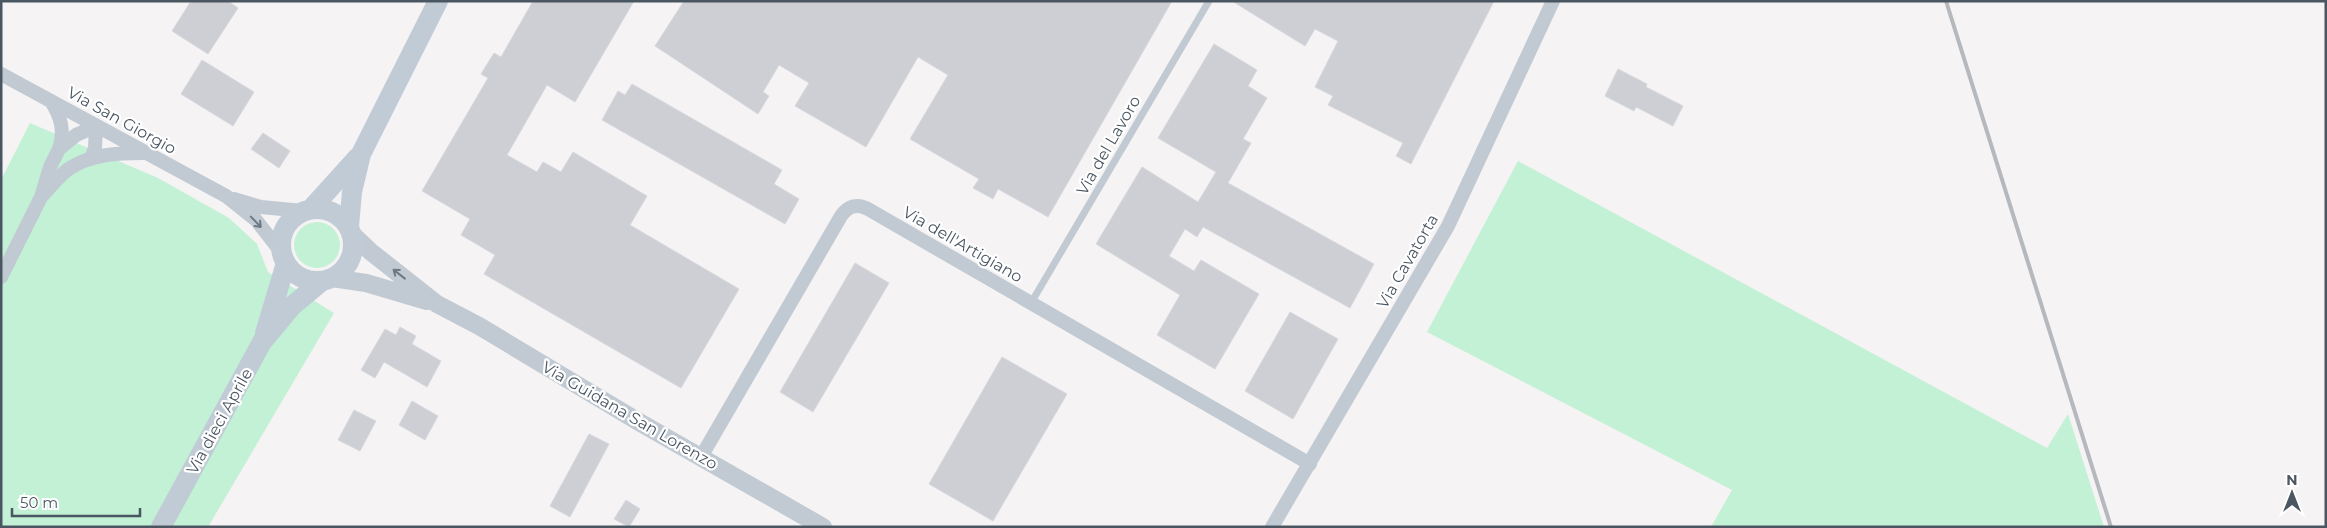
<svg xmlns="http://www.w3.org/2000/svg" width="2327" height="528" font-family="Montserrat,sans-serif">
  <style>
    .green { fill: #c3f1d5 }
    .building { fill: #cdcfd5; stroke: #d7d9de }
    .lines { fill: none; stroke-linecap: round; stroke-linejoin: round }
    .service { stroke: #c1cad2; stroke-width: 7 }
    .minor { stroke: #c1cad2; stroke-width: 14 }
    .tertiary { stroke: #c1cad2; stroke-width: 18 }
    .secondary { stroke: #c1cbd6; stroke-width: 20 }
    .rail { stroke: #b5b8bd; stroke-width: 4 }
    .oneway { stroke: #6e7983 }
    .labels { text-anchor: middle; stroke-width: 4.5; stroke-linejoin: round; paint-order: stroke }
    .street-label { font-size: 16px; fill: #4a5661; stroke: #fff }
  </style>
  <rect width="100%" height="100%" fill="#f5f3f3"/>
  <path class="green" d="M 30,123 L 158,178 L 229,218 L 257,244 L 268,272 L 334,313 L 208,527 L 1,527 L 1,180 Z
    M 1518,161 L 2047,448 L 2068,414 L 2104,527 L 1711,527 L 1732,490 L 1427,332 Z
    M294 245a23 23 0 1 1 46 0a23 23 0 1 1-46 0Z"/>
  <path class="building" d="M 191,1 L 228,1 L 238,8 L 208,54 L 172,31 Z
    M 533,1 L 634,1 L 575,102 L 547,85 L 507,155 L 537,172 L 543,162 L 561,172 L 573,152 L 647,196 L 630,225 L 739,289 L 681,388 L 484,274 L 495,255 L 461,235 L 470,219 L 422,191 L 488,78 L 481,74 L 494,53 L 501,57 Z
    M 684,1 L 1172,1 L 1048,217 L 998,189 L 993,199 L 973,188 L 979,179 L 910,139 L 948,75 L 918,57 L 866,147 L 795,106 L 809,83 L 779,65 L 763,92 L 769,96 L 758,114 L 655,46 Z
    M 1232,1 L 1494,1 L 1411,164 L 1396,156 L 1403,143 L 1328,105 L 1333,96 L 1315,87 L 1338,41 L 1315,29 L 1305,46 Z
    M 1214,44 L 1257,70 L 1248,86 L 1267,98 L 1243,139 L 1251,143 L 1228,183 L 1374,264 L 1350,308 L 1203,227 L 1197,237 L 1185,229 L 1169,256 L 1194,271 L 1201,260 L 1259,294 L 1215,369 L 1157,335 L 1180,295 L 1096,244 L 1142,167 L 1198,202 L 1216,172 L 1158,138 Z
    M 202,60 L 254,92 L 233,126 L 181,94 Z
    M 1618,69 L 1647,84 L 1646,87 L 1683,106 L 1673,126 L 1636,107 L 1634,111 L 1605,96 Z
    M 632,84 L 782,170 L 774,184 L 799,199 L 785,224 L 602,120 L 618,91 L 625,95 Z
    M 263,133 L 290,151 L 279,168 L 251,149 Z
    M 855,263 L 889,283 L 813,412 L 780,392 Z
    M 1290,312 L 1338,339 L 1293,419 L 1245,391 Z
    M 400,327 L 416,336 L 412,344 L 441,361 L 427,387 L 384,362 L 375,378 L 361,370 L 385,329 L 396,335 Z
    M 1002,357 L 1067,394 L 993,521 L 929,484 Z
    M 412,401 L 438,416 L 425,440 L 399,425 Z
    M 354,410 L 376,421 L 360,451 L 338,440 Z
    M 589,434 L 609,444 L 570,517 L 550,506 Z
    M 626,500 L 640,509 L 629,527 L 614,519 Z"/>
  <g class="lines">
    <path class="service" d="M 1031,303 L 1209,1"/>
    <path class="minor" d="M 1,74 L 226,196 L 256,220 L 282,253
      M 51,101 C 61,117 65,131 59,149
      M 42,196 C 51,187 59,175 70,168 C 92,154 118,153 143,153
      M 234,199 L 261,207 L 303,211
      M 1,277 L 41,197 L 50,167 L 59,149 L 76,135 L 96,126 L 95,148 L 91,159
      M 701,457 L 841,216 C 848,206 857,203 868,209 L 1310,464
      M 1272,527 L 1448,226 L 1553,1"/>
    <path class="tertiary" d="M 352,234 L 371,252 L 437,304 L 479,326 L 639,422 L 823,527
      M 332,278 L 366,283 L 427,301"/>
    <path class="secondary" d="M281 245a36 36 0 1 1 72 0a36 36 0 1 1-72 0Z
      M 311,209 L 358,157
      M 349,226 L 352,192 L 361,154 L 438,1
      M 265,333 L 286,263
      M 161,527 L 262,342 L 292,306 L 322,281"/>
    <path class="rail" d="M 1946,1 L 2111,527"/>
  </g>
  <defs><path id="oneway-shaft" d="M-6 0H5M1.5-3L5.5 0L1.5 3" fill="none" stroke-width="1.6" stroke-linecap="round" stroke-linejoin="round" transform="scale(1.25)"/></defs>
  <g class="oneway">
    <use href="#oneway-shaft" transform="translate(256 222) rotate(46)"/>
    <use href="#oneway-shaft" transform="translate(399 274) rotate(-142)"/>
  </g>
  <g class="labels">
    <g class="street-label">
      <text transform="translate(122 120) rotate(29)" y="6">Via San Giorgio</text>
      <text transform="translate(1108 145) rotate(-60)" y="6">Via del Lavoro</text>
      <text transform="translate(963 244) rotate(30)" y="6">Via dell'Artigiano</text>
      <text transform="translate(1407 261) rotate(-60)" y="6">Via Cavatorta</text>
      <text transform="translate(630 415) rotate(30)" y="6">Via Guidana San Lorenzo</text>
      <text transform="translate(219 421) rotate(-61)" y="6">Via dieci Aprile</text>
    </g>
  </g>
  <rect width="2327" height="528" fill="none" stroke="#4a5661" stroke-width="5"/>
  <g transform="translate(2292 493)" stroke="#ffffff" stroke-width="4" paint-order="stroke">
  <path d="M0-4L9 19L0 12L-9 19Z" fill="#4a5661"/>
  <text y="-8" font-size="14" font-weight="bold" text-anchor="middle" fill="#4a5661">N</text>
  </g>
  <path d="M12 508v8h128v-8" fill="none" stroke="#4a5661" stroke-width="2.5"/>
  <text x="20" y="508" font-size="15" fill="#4a5661" stroke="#ffffff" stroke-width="4" paint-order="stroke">50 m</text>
</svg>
